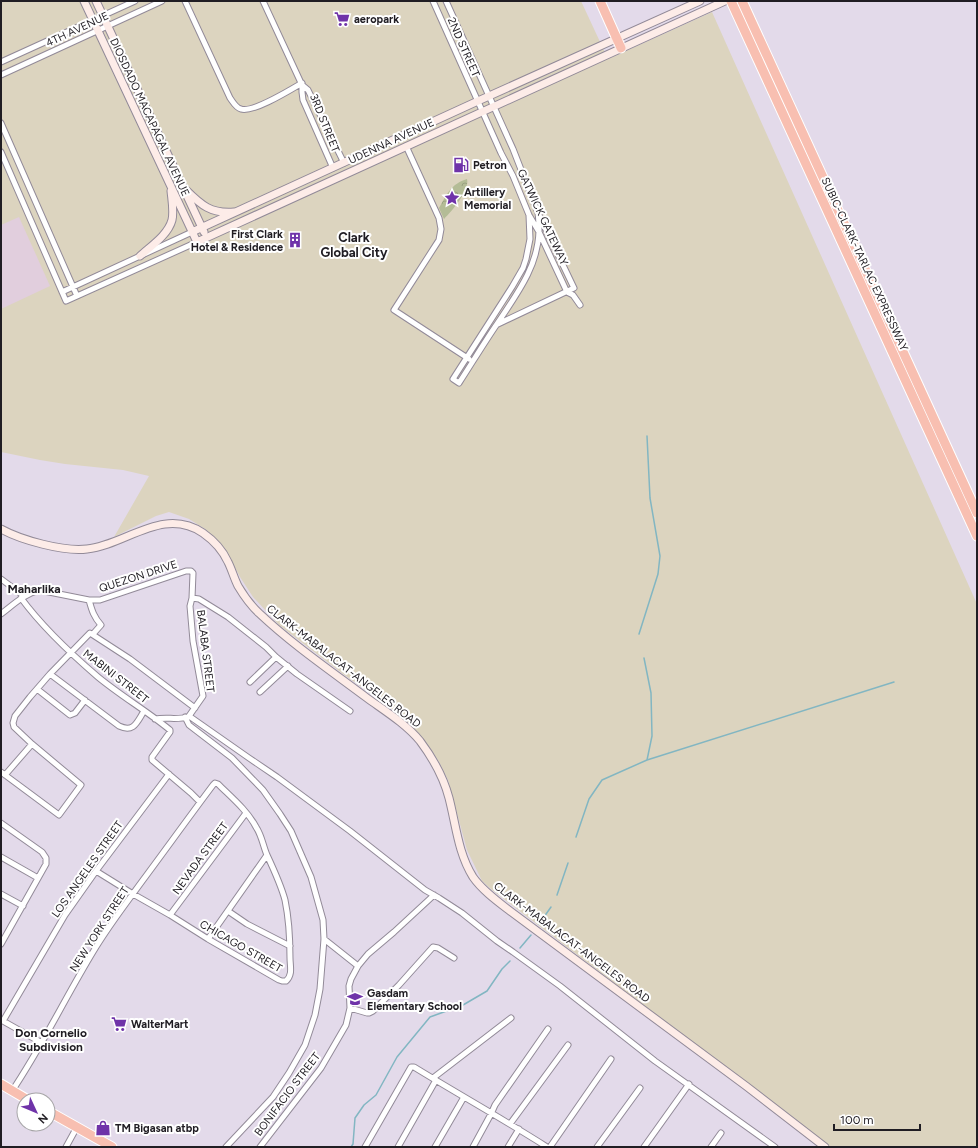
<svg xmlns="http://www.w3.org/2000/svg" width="978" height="1148" font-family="Figtree,sans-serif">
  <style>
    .commercial { fill: #dcd4bf }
    .industrial { fill: #e1cedd }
    .park { fill: url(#park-crowns) }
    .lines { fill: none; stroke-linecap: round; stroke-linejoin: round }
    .stream { stroke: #82b6c2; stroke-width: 1.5 }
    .street-casing { stroke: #928a98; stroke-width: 7 }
    .secondary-casing { stroke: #928a98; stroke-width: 9 }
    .highway-casing { stroke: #fff; stroke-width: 11 }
    .street { stroke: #fff; stroke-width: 5 }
    .secondary { stroke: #fdece8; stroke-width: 7 }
    .highway { stroke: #f8bfb1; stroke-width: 9 }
    .labels { text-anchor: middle; stroke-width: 4; stroke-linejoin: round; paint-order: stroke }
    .poi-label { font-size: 11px; font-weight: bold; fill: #201d23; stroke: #fff; text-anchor: start }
    .street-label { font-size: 11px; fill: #201d23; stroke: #fff }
    .neighbourhood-label { font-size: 12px; font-weight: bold; fill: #201d23; stroke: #fff }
    .quarter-label { font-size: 13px; font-weight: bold; fill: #201d23; stroke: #fff }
  </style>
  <defs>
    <pattern id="park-crowns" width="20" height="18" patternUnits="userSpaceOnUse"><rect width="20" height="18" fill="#b4bc96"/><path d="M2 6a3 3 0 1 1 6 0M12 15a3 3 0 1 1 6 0" fill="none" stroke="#9aa181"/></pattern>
  </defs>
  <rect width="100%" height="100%" fill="#e3daea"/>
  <path class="commercial" d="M 1,1 L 581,1 L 608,59 L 712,12 L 977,604 L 977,1147 L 830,1147 L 559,941 L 492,890 L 482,881 L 467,850 L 448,780 L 439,762 L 430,748 L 410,724 L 388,706 L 343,674 L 279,625 L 253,597 L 240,577 L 226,551 L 219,542 L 205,529 L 189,519 L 169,512 L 156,516 L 114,537 L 149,476 L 123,470 L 65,464 L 40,460 L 1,452 Z"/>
  <path class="industrial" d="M 19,217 L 50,286 L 1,309 L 1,225 Z"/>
  <path class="park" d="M 467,179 C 470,190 452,211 444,219 L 439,208 C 447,194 451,184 467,179 Z"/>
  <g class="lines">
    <path class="stream" d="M 639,634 L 658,574 L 660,556 L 650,498 L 647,436
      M 644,658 L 651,693 L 652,736 L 647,760
      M 576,837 L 589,799 L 602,780 L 647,760 L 894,682
      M 557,895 L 568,863
      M 539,924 L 551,907
      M 520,948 L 531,935
      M 351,1147 L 353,1144 L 355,1118 L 364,1105 L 376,1095 L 397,1057 L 430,1017 L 463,1005 L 487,991 L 502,969 L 510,961"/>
    <defs>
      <path id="street" d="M 185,1 L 230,98 C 233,102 236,108 241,109 C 253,113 290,90 302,83
        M 263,1 L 302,85 L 308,90 L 344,163
        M 433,1 L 501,153 L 513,176 L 529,215 L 539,232 L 567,292 L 573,295 L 580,305
        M 446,1 L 513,149 L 538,213 L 574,288
        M 1,62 L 135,1
        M 1,75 L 162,1
        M 302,85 L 302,92 L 303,100 L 333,168
        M 1,123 L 77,296
        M 406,146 L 439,218 L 441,229 L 439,240 L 394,310 L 469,359
        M 1,152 L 66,301 L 197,242
        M 529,215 L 530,239 L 526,259 L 523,268 L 512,287 L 453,379 L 459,383 C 472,363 484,343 497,324 C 516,295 538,267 539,231 C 539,225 539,219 538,213
        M 62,292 L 192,232
        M 498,324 L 574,288
        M 1,579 L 24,596
        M 21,598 C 43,628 70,653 98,677 C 121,696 147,711 170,730 L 170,732 L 152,757 L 152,760 L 191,793 L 200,802
        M 192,598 L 199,599 L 228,617 L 266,647 L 276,657 L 297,674 L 350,711
        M 89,600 C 92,611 94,617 101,625 L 93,634
        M 1,614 C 13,605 24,594 39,590 L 89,600 L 100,600 L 186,571 L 191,571 L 193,573 L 192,598 L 190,606 L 193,641 L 203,696 L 189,716 L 249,758 L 277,777 L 350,831 L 425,890 L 439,898 L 462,913 L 497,941 L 513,952 L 560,986 L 655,1061 L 775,1147
        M 50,674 L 119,726 C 134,733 137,722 144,711
        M 250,682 L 276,657
        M 37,689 L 70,715 L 75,713 L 85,700
        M 260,692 L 288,666
        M 185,717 L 189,725 L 232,758 L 263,790 L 280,814 L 291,831 L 311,877 L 323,920 L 324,939 L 320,989 L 315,1015 L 305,1045 L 289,1073 L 273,1097 L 226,1147
        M 155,719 C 166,717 178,720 188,717
        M 1,772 L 59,815 L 81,785 L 32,744 L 14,727 L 13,723 L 15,716 L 30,697 L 50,674 L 90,633 L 130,659 L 195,708
        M 5,775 L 32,744
        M 1,823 L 42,852 L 46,858 L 46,864 L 1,944
        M 1,857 L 38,878
        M 1,894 L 23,906
        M 228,911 L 247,924 L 290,946
        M 170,915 L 246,813
        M 208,939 L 267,855
        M 324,939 L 358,966
        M 350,1008 L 367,1013 L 369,1013 L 373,1011 L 399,985 L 433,947 L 438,948 L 454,958
        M 42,1043 L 3,1021 L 65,915 L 96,871 L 169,774
        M 433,1078 L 511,1018
        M 12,1091 C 43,1045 67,994 96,947 C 110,924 127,902 143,880 C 166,849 189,817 213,785 L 215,783 L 218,784 C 231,797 247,810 256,827 C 262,836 263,846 267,855 C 274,870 281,885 285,900 C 289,919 290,939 290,958 C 290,966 293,975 286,981 L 282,981 L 279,980 L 208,939 L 170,915 L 133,894 L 96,871
        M 510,1124 L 568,1045
        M 66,1147 L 77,1127
        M 260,1147 L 321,1068 L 346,1025 L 350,1008 L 349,986 L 351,979 L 358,966 L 368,954 L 394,932 L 434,895
        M 365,1147 L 411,1067 L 414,1067 C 458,1094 503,1119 547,1147
        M 398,1147 L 436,1080
        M 435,1147 L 464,1097
        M 473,1147 L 491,1114 L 495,1105 L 548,1029
        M 508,1147 L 519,1129
        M 550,1147 L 611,1059
        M 597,1147 L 640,1088
        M 644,1147 L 689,1084
        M 711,1147 L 721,1133"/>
      <path id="secondary" d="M 84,1 L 197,242 L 725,1
        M 96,1 L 204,232
        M 186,190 C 201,205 211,214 234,212
        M 192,232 L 478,101 L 700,1
        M 140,256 C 151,246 168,235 172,220 C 174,211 172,201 171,191
        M 1,529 C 21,540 64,552 87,549 C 126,545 163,506 203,533 C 213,540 223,551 228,562 C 232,570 234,578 238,586 C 244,596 251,606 260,614 C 293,645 331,671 367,698 C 385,711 406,724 420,741 C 432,757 444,779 449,798 C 456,825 458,853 473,877 C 482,890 497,901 510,911 L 746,1086 L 825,1147"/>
      <path id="highway" d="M 600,1 L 621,48
        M 731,1 L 977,536
        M 742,1 L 977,513
        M 1,1084 L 28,1100
        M 48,1111 L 112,1147"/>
    </defs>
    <use href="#street" class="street-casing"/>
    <use href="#secondary" class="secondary-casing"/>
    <use href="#highway" class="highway-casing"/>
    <use href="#street" class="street"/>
    <use href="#secondary" class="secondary"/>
    <use href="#highway" class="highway"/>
  </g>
  <defs>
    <symbol id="supermarket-bare" viewBox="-9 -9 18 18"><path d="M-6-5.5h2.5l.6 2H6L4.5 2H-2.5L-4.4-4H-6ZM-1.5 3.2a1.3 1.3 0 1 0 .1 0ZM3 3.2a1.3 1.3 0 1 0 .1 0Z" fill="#6f33a9" stroke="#fff" stroke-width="2.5" paint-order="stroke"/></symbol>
    <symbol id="fuel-bare" viewBox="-9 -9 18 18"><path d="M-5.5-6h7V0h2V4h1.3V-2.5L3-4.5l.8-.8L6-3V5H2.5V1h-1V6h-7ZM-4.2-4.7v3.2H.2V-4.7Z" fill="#6f33a9" stroke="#fff" stroke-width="2.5" paint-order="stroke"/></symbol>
    <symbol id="sight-bare" viewBox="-9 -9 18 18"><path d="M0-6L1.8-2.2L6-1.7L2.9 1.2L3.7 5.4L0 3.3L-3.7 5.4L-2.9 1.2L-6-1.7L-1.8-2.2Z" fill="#6f33a9" stroke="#fff" stroke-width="2.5" paint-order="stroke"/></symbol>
    <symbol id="building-bare" viewBox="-9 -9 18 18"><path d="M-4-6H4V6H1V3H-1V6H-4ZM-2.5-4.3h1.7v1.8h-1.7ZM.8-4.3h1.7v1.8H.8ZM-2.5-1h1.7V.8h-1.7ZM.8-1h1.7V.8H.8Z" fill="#6f33a9" stroke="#fff" stroke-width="2.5" paint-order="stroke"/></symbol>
    <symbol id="school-bare" viewBox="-9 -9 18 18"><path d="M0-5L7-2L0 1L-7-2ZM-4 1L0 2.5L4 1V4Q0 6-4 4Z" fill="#6f33a9" stroke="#fff" stroke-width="2.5" paint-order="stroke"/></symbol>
    <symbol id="shop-bare" viewBox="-9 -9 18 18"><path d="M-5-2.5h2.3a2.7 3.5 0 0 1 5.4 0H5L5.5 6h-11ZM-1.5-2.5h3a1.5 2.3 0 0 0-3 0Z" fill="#6f33a9" stroke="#fff" stroke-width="2.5" paint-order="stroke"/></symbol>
  </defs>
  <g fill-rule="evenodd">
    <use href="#supermarket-bare" x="331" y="8" width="22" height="22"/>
    <use href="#fuel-bare" x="450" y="154" width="22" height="22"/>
    <use href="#sight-bare" x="441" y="187" width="22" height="22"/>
    <use href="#building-bare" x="284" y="229" width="22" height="22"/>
    <use href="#school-bare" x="344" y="988" width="22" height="22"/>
    <use href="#supermarket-bare" x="108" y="1013" width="22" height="22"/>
    <use href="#shop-bare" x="92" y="1117" width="22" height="22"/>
  </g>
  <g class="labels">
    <g class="poi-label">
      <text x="354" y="23">aeropark</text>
      <text x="473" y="169">Petron</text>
      <text x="464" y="196">Artillery<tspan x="464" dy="13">Memorial</tspan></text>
      <text x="283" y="238" text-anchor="end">First Clark<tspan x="283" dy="13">Hotel &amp; Residence</tspan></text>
      <text x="367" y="997">Gasdam<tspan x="367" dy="13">Elementary School</tspan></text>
      <text x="131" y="1028">WalterMart</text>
      <text x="115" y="1132">TM Bigasan atbp</text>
    </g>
    <g class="street-label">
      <text transform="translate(77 29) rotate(-25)" y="4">4TH AVENUE</text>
      <text transform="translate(464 47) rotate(66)" y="4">2ND STREET</text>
      <text transform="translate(150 117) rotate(65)" y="4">DIOSDADO MACAPAGAL AVENUE</text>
      <text transform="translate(325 123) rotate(68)" y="4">3RD STREET</text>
      <text transform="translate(391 141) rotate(-25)" y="4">UDENNA AVENUE</text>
      <text transform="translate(543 217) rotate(65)" y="4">GATWICK GATEWAY</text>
      <text transform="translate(865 264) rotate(65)" y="4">SUBIC-CLARK-TARLAC EXPRESSWAY</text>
      <text transform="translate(138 576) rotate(-18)" y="4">QUEZON DRIVE</text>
      <text transform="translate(206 651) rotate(83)" y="4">BALABA STREET</text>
      <text transform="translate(344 666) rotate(38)" y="4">CLARK-MABALACAT-ANGELES ROAD</text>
      <text transform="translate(116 676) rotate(38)" y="4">MABINI STREET</text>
      <text transform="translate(200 858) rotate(-54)" y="4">NEVADA STREET</text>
      <text transform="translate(87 869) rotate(-55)" y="4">LOS ANGELES STREET</text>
      <text transform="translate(99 929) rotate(-57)" y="4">NEW YORK STREET</text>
      <text transform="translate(572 942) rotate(37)" y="4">CLARK-MABALACAT-ANGELES ROAD</text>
      <text transform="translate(241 946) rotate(30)" y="4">CHICAGO STREET</text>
      <text transform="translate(287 1094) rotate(-53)" y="4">BONIFACIO STREET</text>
    </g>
    <g class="neighbourhood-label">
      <text x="34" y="593">Maharlika</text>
      <text x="51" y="1037">Don Cornelio<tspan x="51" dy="14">Subdivision</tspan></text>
    </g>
    <g class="quarter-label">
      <text x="354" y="242">Clark<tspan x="354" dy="15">Global City</tspan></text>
    </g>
  </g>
  <rect width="978" height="1148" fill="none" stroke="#201d23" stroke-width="4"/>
  <g transform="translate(36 1112) rotate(134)"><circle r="19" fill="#ffffff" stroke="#a6a5a7"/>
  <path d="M0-3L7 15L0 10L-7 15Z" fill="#6f33a9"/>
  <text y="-6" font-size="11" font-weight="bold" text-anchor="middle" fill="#201d23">N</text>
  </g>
  <path d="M834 1124v6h86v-6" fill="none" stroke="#201d23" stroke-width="2"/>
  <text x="840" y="1124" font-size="12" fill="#201d23" stroke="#ffffff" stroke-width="3" paint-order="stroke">100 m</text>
</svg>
